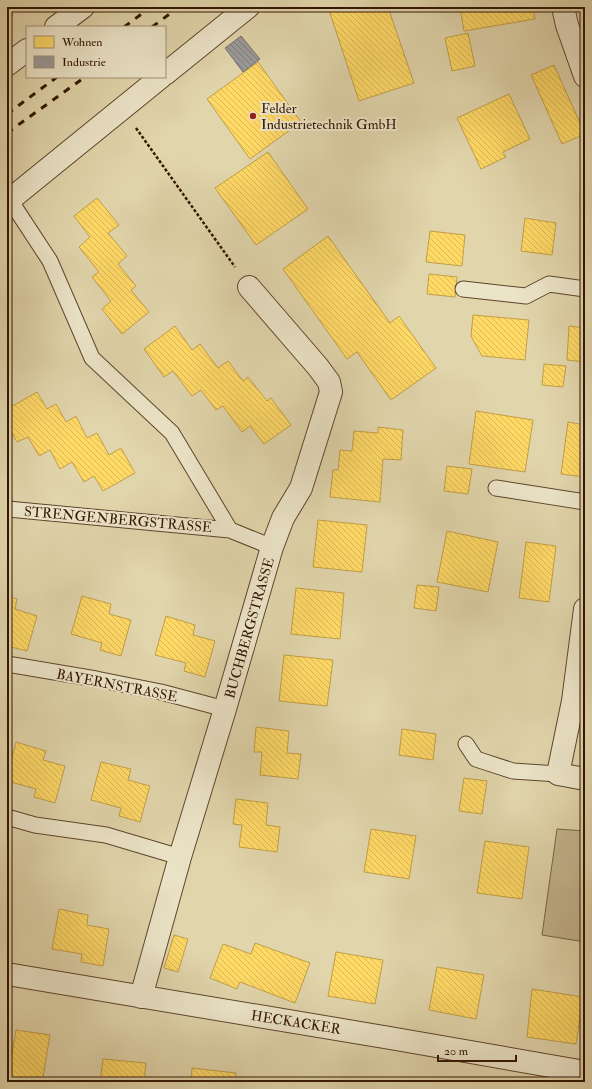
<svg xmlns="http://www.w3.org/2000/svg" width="592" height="1089" font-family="'IM FELL Double Pica',serif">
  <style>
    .grass { fill: #c3b48e; stroke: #7a6448 }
    .homes { fill: url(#homes-back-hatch); stroke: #c29e48 }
    .industry { fill: url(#industry-back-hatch); stroke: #7a716c }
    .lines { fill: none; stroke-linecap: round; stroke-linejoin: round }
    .lane-casing { stroke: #5e452c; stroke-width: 17 }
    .street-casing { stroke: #5e452c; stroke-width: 24 }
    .path { stroke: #321502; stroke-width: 2.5; stroke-dasharray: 3 2; stroke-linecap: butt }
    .lane { stroke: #ece4c8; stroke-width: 15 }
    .street { stroke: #ece4c8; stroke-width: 22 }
    .rail { stroke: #321502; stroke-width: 3; stroke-dasharray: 7 7; stroke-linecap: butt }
    .poi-dot { fill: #8f2418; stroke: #ece4c8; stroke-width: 1.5 }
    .labels { text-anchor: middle; stroke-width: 4; stroke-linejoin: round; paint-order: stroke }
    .poi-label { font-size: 14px; fill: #321502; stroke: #ece4c8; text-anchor: start }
    .street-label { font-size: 14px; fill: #321502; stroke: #ece4c8 }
  </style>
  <defs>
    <pattern id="homes-back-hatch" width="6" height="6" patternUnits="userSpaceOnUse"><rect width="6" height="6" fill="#ffd966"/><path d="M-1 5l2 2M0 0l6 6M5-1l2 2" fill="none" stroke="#dbb957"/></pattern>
    <pattern id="industry-back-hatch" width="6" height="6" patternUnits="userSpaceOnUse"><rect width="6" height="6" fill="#999"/><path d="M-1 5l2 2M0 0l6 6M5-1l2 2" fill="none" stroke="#7d7c7b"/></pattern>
  </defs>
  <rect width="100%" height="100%" fill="#e1d5ab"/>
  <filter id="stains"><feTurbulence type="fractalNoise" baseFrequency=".005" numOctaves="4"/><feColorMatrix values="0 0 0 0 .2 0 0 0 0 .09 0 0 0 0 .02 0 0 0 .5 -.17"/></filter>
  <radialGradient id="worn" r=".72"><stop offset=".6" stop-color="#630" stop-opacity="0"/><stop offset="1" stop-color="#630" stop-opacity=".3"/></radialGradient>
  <path class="grass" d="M 557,829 L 585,831 L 585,942 L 542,935 Z"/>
  <path class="homes" d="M 7,7 L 11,7 L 13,16 L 7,18 Z
    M 328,7 L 388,7 L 414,83 L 359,101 Z
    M 460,7 L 533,7 L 535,19 L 464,31 Z
    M 468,33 L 475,66 L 452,71 L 445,38 Z
    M 258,62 L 301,122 L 250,159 L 207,99 Z
    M 554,65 L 585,134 L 562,144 L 531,75 Z
    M 509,94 L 530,139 L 503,152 L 506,157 L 481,169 L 457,118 Z
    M 268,152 L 308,209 L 256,245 L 215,188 Z
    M 97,198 L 119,225 L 108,233 L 127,256 L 118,264 L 136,286 L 131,290 L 149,312 L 122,334 L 102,309 L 111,301 L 92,277 L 99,272 L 79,247 L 90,237 L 74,216 Z
    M 525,218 L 556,223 L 552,255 L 521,251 Z
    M 430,231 L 465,235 L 462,266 L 426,262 Z
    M 328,236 L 390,323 L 399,316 L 436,368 L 391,400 L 357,352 L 347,359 L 283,269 Z
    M 429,274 L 457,277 L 455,297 L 427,294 Z
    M 473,315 L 529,320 L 525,360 L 482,356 L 471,336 Z
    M 175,326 L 192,350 L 200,344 L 218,368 L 228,361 L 243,381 L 248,377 L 267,401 L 271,398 L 291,425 L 264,444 L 250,426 L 242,432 L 223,406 L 216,410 L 201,390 L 192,396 L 173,371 L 164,377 L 144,349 Z
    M 569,326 L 585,328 L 585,362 L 567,360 Z
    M 544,364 L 566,366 L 563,387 L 542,385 Z
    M 37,392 L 47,409 L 56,404 L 66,422 L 76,416 L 87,438 L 97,433 L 109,455 L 121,448 L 135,473 L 103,491 L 94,476 L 84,482 L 72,462 L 60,469 L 50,450 L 39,456 L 28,437 L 17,442 L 7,425 L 7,409 Z
    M 476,411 L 533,420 L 525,472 L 469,464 Z
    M 568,422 L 585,425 L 585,477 L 561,474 Z
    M 378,427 L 403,430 L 401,460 L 383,459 L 380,502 L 330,497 L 333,470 L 338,470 L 340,450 L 352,451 L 354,431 L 378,433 Z
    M 447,466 L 472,469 L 468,494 L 444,491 Z
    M 318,520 L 367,525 L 362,572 L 313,567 Z
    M 447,531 L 498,542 L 488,592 L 437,582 Z
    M 526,542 L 556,546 L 549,602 L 519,598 Z
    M 417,585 L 439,587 L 436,611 L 414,608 Z
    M 296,588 L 344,593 L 340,639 L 291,634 Z
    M 7,596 L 17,599 L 15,609 L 37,616 L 27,651 L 7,646 Z
    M 82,596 L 111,604 L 109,614 L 131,620 L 121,656 L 100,650 L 102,643 L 71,634 Z
    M 166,616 L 195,625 L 193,635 L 215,641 L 205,677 L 184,671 L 186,663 L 155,655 Z
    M 284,655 L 333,660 L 327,706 L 279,701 Z
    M 256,727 L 289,731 L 287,753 L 301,754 L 298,779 L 260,775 L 262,752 L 254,752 Z
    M 402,729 L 436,734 L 433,760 L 399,755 Z
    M 16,742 L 46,751 L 43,760 L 65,766 L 55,803 L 34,797 L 36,789 L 7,781 L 7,776 Z
    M 101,762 L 131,769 L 128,780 L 150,786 L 140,822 L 119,816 L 121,808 L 91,800 Z
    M 464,778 L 487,781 L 482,814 L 459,811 Z
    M 236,799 L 268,803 L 266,825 L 280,827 L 277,852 L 239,847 L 242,825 L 233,824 Z
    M 371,829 L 416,836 L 409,879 L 364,872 Z
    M 485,841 L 529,847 L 522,899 L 477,893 Z
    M 59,909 L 88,915 L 87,925 L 109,929 L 103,966 L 81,962 L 82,954 L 52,949 Z
    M 174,935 L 188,939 L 178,972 L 164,968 Z
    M 255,943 L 310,963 L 295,1003 L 240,982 L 237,989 L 210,978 L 223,944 L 251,954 Z
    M 336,952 L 383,960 L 375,1004 L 328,996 Z
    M 437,967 L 484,975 L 476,1019 L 429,1010 Z
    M 532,989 L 583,997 L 576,1044 L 527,1037 Z
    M 16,1030 L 50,1035 L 42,1082 L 33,1082 L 8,1078 Z
    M 103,1059 L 146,1063 L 144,1082 L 100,1082 Z
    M 192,1068 L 236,1073 L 235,1082 L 191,1082 Z"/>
  <path class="industry" d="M 241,36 L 260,59 L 243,72 L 225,48 Z"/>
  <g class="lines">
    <defs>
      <path id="lane" d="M 10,200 L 50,261 L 92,358 L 172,433 L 230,530
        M 463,289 L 526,296 L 549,284 L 585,289
        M 496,488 L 585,502
        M 7,507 L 8,509 L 230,530 L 272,547
        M 7,664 L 96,679 L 161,692 L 225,709
        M 466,744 L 476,759 L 513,771 L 558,774
        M 7,817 L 35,825 L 106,835 L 180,857"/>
      <path id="street" d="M 563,7 L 567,25 L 585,76
        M 56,27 L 83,7
        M 7,65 L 27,50
        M 165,74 L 248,7
        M 7,202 L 161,77
        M 585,609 L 573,701 L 558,774 L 585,779
        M 7,974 L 390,1038 L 585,1072
        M 141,997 L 180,857 L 225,709 L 272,547 L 283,518 L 301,488 L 331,392 L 329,382 L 318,367 L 249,287"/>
    </defs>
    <use href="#lane" class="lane-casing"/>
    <use href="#street" class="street-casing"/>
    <path class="path" d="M 136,128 L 235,267"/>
    <use href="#lane" class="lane"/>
    <use href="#street" class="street"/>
    <path class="rail" d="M 124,27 L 151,7
      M 152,27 L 179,7
      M 7,114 L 57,77
      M 7,133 L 85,77"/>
  </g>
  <circle class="poi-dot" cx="253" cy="116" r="4"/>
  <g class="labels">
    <g class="poi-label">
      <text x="261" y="113">Felder<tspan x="261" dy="16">Industrietechnik GmbH</tspan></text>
    </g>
    <g class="street-label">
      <text transform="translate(118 519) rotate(5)" y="5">STRENGENBERGSTRASSE</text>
      <text transform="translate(249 628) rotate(-74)" y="5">BUCHBERGSTRASSE</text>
      <text transform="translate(117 685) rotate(11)" y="5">BAYERNSTRASSE</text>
      <text transform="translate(296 1022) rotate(9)" y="5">HECKACKER</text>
    </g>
  </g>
  <rect width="592" height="1089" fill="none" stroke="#e1d5ab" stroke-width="24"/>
  <rect x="8" y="8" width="576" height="1073" fill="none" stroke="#321502" stroke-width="2"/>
  <rect x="12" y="12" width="568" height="1065" fill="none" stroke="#321502"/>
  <rect x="26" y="26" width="140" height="52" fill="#ece4c8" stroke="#a29179"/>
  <rect x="34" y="36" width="20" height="12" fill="#ffd966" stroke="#a29179"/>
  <text x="62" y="46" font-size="12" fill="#321502">Wohnen</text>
  <rect x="34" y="56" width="20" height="12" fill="#999999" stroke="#a29179"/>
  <text x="62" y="66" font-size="12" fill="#321502">Industrie</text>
  <path d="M438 1055v6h78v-6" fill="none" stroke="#321502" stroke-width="2"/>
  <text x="444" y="1055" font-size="12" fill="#321502" stroke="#ece4c8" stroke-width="3" paint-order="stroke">20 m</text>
  <rect width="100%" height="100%" filter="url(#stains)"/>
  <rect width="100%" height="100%" fill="url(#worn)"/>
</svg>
